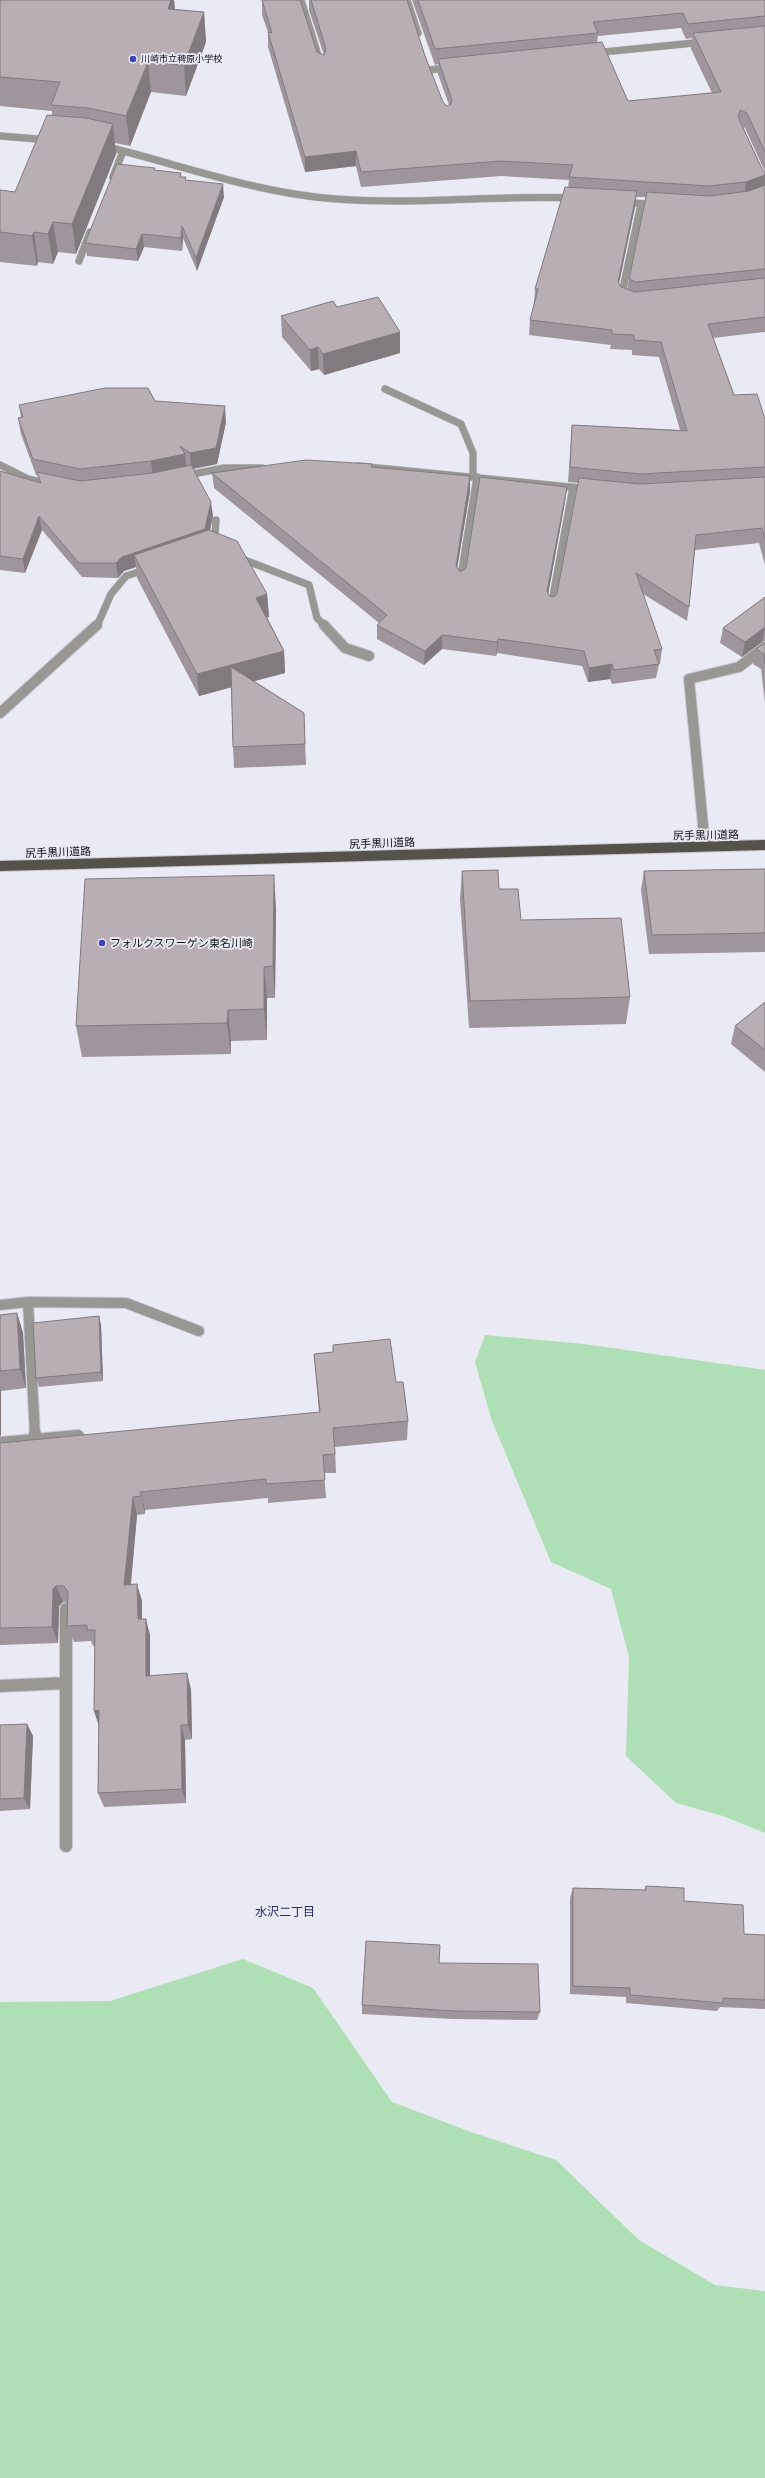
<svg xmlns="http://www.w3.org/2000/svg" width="765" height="2478" font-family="Commissioner,'Noto Sans JP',sans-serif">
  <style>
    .green { fill: #afdfb4 }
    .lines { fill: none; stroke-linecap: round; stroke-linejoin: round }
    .minor-far2-casing { stroke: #c7c7d0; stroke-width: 8 }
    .minor-far1-casing { stroke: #c7c7d0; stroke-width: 12 }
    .minor-casing { stroke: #c7c7d0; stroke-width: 14 }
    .major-casing { stroke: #c7c7d0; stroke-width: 12 }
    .minor-far2 { stroke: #989793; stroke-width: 7 }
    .minor-far1 { stroke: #989793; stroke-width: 10 }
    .minor { stroke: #989793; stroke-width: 12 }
    .major { stroke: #54524b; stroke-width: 10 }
    .wall { fill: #9e969c; fill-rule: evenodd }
    .shaded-wall { fill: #817a7f }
    .building { fill: #b8afb5; stroke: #817a7f }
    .poi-dot { fill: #3d42b6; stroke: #eaeaf4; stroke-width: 1.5 }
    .labels { text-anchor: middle; stroke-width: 3.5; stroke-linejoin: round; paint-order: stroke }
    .far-poi-label { font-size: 9px; fill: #100f13; stroke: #eaeaf4; text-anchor: start }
    .street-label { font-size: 11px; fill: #100f13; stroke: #eaeaf4 }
    .poi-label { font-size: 11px; fill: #100f13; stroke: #eaeaf4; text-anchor: start }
    .neighbourhood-label { font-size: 12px; fill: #242a63; stroke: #eaeaf4 }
  </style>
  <rect width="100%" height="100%" fill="#eaeaf4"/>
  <path class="green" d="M 485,1335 L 584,1344 L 765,1370 L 765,1833 L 723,1816 L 676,1803 L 626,1756 L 629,1657 L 611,1589 L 551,1562 L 492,1421 L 475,1362 Z
    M 243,1959 L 313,1988 L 392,2102 L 471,2132 L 556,2160 L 639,2240 L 715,2285 L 765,2291 L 765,2478 L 0,2478 L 0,2002 L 110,2001 Z"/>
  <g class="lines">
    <defs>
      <path id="minor-far2" d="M 301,0 L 321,65
        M 407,0 L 418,33
        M 593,53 L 704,42
        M 430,70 L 452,67
        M 0,136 L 50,140
        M 104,146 C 181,165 256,193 336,199 C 416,205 495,195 575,198
        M 113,177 L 123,151
        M 623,202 L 657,205
        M 79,261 L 90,232
        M 624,299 L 621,298 L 641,204
        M 385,389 L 461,424 L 473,453 L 473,476
        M 0,465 L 28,479 L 52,484
        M 358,466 L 590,489
        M 182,476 L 224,468 L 262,468
        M 211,545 L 215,534 L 216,520
        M 237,557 L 309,585 L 317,618 L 325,626
        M 460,582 L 477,477
        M 551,607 L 573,487
        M 97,626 L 111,594 L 126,576 L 148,569"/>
      <path id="minor-far1" d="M 324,625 L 345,648 L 369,656
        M 0,713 L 97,625
        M 705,846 L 689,679 L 739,667 L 765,647
        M 28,1302 L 35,1435
        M 0,1305 L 28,1302 L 126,1303 L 199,1331"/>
      <path id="minor" d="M 35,1434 L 35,1438
        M 0,1443 L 78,1436
        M 66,1609 L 66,1846
        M 0,1686 L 66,1683"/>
      <path id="major" d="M 0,866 L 765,845"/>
    </defs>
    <use href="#minor-far2" class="minor-far2-casing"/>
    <use href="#minor-far1" class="minor-far1-casing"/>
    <use href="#minor" class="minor-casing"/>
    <use href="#major" class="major-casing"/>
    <use href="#minor-far2" class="minor-far2"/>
    <use href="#minor-far1" class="minor-far1"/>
    <use href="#minor" class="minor"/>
    <use href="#major" class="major"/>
  </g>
  <path class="wall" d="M 0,0 L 174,0 L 175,9 L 204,12 L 206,42 L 186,96 L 151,92 L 130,146 L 115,143 L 116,154 L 76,254 L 58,252 L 53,264 L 38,262 L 37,266 L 0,262 L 0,190 L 15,192 L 52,115 L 52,111 L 0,106 Z
    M 262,0 L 317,52 L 324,55 L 309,10 L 309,0 L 407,0 L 425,56 L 443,102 L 447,106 L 449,105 L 438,74 L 438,64 L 435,65 L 412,0 L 765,0 L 765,332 L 713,338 L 734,395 L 765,419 L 765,565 L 759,543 L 695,550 L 689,607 L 687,621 L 643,594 L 662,649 L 660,664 L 659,664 L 656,678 L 612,684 L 610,679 L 588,682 L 582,666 L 497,653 L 496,656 L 442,649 L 424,665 L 377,639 L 377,625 L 379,623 L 214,488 L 212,473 L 372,464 L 372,467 L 470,491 L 457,568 L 460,572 L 567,487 L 565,502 L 548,594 L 549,596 L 554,597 L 557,593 L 578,483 L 568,482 L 572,425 L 680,430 L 659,357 L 632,355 L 632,350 L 610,349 L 611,345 L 529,335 L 530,320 L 534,304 L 535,289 L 568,187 L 569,180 L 501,176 L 361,187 L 356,166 L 305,172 L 268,47 L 268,32 L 262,15 ZM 681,28 L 686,39 L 692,38 L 691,49 L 712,93 L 628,101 L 597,43 L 598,36 ZM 743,127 L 745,128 L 765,172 L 763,171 ZM 636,197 L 646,197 L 629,279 L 627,289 L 621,287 L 619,284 L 635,207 Z
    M 156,171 L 181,173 L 181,177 L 186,181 L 224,197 L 197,271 L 183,238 L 182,251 L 144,247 L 138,261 L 87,256 L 85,243 Z
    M 337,307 L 400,353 L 324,375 L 319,369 L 311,371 L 282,337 L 281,316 Z
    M 155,401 L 226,422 L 217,464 L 193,469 L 213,516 L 210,530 L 267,594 L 269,617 L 267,617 L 284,651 L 285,673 L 254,681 L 304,713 L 306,765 L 234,768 L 233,747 L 231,687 L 199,696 L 137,578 L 136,567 L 124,571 L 118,578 L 82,577 L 42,530 L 25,573 L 0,570 L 0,471 L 39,482 L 38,476 L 36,475 L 21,434 L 18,418 L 21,417 L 19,405 Z
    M 765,597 L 765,641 L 762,642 L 742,657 L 720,643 L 723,628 Z
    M 765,643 L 765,703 L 761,669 L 753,664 L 756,649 Z
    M 765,869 L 765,952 L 649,954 L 641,890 L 644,871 Z
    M 462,871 L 499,889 L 521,920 L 630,997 L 626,1024 L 469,1028 L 460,899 Z
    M 276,908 L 275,998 L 267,998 L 267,1040 L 231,1041 L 231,1054 L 82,1057 L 76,1026 Z
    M 765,1002 L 765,1072 L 731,1044 L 735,1026 Z
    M 17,1313 L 23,1333 L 26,1388 L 1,1391 L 1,1435 L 0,1436 L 0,1315 Z
    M 99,1316 L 101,1325 L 103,1381 L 39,1387 L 36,1378 Z
    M 333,1345 L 396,1382 L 408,1421 L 407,1440 L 335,1447 L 336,1473 L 324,1473 L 326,1498 L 268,1503 L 268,1498 L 145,1510 L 145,1514 L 137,1515 L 131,1585 L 142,1601 L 142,1619 L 150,1635 L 150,1676 L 191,1689 L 192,1739 L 185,1740 L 186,1803 L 104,1807 L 98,1793 L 99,1725 L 94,1711 L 95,1646 L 93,1646 L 91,1641 L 74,1642 L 67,1626 L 67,1603 L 63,1602 L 59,1606 L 58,1643 L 0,1645 L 0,1443 L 319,1413 L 314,1354 L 333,1352 Z
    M 27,1724 L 33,1736 L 30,1809 L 0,1811 L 0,1725 Z
    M 646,1886 L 684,1901 L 744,1934 L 765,1935 L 765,2009 L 720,2007 L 717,2011 L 626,2003 L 626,1997 L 570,1994 L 570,1898 L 573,1888 L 644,1890 Z
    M 439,1963 L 540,2012 L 537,2020 L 452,2019 L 362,2014 L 362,2005 Z"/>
  <path class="shaded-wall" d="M 171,0 L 174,0 L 176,25 L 168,9 Z
    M 204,12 L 206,42 L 186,96 L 184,65 Z
    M 148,62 L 151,92 L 130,146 L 126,116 Z
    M 113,124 L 116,154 L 76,254 L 72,224 Z
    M 356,151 L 356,166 L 305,172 L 305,157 Z
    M 765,175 L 765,189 L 744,197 L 746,182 Z
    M 223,184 L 224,197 L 197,271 L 196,258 Z
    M 637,191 L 635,207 L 616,297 L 618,282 Z
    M 53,222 L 58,252 L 53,264 L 48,234 Z
    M 182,226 L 183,238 L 182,251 L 181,238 Z
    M 34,232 L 38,262 L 37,266 L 32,236 Z
    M 142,234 L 144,247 L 138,261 L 136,249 Z
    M 400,332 L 400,353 L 324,375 L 323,354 Z
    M 318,347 L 319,369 L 311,371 L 310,350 Z
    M 225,406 L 226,422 L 217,464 L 191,469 L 190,453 Z
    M 185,454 L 187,470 L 153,477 L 151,461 Z
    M 470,476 L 470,491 L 455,581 L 456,566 Z
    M 567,487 L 565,502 L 546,606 L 547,591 Z
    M 211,502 L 213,516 L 207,543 L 134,555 L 136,567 L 124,571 L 118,578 L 116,563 L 122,557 Z
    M 39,516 L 42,530 L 25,573 L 23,559 Z
    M 267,594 L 269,617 L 258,620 L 256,598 Z
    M 765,627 L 762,642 L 742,657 L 745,642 Z
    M 442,635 L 442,649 L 424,665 L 425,651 Z
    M 498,639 L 497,653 L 496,656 L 497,642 Z
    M 284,651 L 285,673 L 199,696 L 197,674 Z
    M 612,664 L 610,679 L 588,682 L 589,668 Z
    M 274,875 L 276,908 L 275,998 L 273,966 Z
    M 264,967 L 267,998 L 267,1040 L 264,1009 Z
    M 228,1010 L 231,1041 L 231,1054 L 227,1023 Z
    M 17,1313 L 23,1333 L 26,1388 L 20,1369 Z
    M 99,1316 L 101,1325 L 103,1381 L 101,1372 Z
    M 0,1387 L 1,1391 L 1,1435 L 0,1436 Z
    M 140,1492 L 145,1510 L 145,1514 L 141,1496 Z
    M 133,1497 L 137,1515 L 129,1602 L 124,1585 Z
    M 137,1584 L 142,1601 L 142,1635 L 138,1619 Z
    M 56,1586 L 63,1602 L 59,1606 L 58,1643 L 52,1627 L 53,1589 Z
    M 146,1619 L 150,1635 L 150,1691 L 146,1676 Z
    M 187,1673 L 191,1689 L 192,1739 L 188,1725 Z
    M 99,1710 L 99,1726 L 94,1711 Z
    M 27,1724 L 33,1736 L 30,1809 L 24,1798 Z
    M 181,1725 L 185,1740 L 186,1803 L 182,1789 Z"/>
  <path class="building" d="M 0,0 L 171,0 L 168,9 L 204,12 L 184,65 L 148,62 L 126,116 L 88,108 L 51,105 L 60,82 L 0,77 Z
    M 262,0 L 300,0 L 317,52 L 324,55 L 326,49 L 311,0 L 407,0 L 425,56 L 443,102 L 447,106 L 451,104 L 452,100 L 438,59 L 602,42 L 628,101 L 721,92 L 693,33 L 765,26 L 765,152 L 747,113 L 740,110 L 738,117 L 763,171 L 765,172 L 765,175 L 746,182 L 709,186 L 569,177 L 573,165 L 501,161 L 361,172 L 356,151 L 305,157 L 268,32 L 272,33 Z
    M 418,0 L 765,0 L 765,16 L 688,24 L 683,13 L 593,22 L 598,33 L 435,49 Z
    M 47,115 L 86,118 L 113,124 L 72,224 L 53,222 L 48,234 L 34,232 L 32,236 L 0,232 L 0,190 L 15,192 Z
    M 117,164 L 155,168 L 154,170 L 181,173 L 180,177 L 186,177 L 185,180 L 223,184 L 196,258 L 182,226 L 181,238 L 142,234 L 136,249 L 85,243 Z
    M 765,185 L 765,269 L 635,282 L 629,279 L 647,192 L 710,196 L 749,191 Z
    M 565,187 L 637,191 L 618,282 L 621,287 L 635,292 L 765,278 L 765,317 L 708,324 L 734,395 L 757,394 L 765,419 L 765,467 L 640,474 L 570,467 L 572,425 L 687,431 L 661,342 L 634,340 L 634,335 L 612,334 L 612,330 L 530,320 L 538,289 L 535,289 Z
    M 378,297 L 400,332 L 323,354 L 318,347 L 310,350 L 281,316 L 333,301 L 337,307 Z
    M 105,388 L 148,388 L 155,401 L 225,406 L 216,448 L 190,453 L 180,446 L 185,454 L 151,461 L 80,469 L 33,459 L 18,418 L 23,417 L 19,405 Z
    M 306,460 L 372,464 L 371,467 L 470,476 L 456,566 L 460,572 L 466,568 L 480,477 L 567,487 L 547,591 L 549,596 L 554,597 L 557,593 L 579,478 L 640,484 L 765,477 L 765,539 L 762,528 L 696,535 L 689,607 L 636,573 L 662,649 L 654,650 L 659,664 L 614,670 L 612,664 L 589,668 L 584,651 L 498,639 L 497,642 L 442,635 L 425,651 L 377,625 L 387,615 L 212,473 Z
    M 191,465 L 211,502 L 205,529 L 122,557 L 116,563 L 79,563 L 39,516 L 23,559 L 0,556 L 0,471 L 41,483 L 37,472 L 80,481 L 153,473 Z
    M 209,530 L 237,541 L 267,594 L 256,598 L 284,651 L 197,674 L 134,555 Z
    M 765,597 L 765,627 L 745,642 L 723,628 Z
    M 765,643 L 765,664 L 764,654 L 756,649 Z
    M 231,667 L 304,713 L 305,744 L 233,747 Z
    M 765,869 L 765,933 L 652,935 L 644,871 Z
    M 498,870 L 499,889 L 518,889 L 521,920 L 621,918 L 630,997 L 470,1001 L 462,871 Z
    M 274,875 L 273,966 L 264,967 L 264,1009 L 228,1010 L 227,1023 L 76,1026 L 85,879 Z
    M 765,1002 L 765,1050 L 735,1026 Z
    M 17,1313 L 20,1369 L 0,1371 L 0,1315 Z
    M 99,1316 L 101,1372 L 36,1378 L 33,1323 Z
    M 390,1339 L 396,1382 L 403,1382 L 408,1421 L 333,1428 L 335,1454 L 323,1455 L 325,1480 L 266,1484 L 266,1479 L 140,1492 L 141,1496 L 133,1497 L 124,1585 L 137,1584 L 138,1619 L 146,1619 L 146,1676 L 187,1673 L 188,1725 L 181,1725 L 182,1789 L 98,1793 L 99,1710 L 94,1711 L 95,1630 L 87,1630 L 87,1625 L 67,1626 L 68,1592 L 64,1586 L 56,1586 L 53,1589 L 52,1627 L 0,1628 L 0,1443 L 320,1412 L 314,1354 L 333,1352 L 333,1345 Z
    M 27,1724 L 24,1798 L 0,1799 L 0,1725 Z
    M 646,1886 L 684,1888 L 684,1901 L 743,1905 L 744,1934 L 765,1935 L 765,2000 L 723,1998 L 723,2003 L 630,1995 L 630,1988 L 573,1986 L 573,1888 L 646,1890 Z
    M 366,1941 L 440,1945 L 439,1963 L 538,1964 L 540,2012 L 454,2011 L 362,2005 Z"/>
  <g class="poi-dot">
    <circle cx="133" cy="59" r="4"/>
    <circle cx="102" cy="943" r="4"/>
  </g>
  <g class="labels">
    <g class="far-poi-label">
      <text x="141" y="62">川崎市立稗原小学校</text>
    </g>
    <g class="street-label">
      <text transform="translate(706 835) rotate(-1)" y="4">尻手黒川道路</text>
      <text transform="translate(382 843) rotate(-2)" y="4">尻手黒川道路</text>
      <text transform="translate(58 852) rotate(-2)" y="4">尻手黒川道路</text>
    </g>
    <g class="poi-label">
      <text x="110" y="947">フォルクスワーゲン東名川崎</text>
    </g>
    <g class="neighbourhood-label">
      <text x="285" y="1916">水沢二丁目</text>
    </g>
  </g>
</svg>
